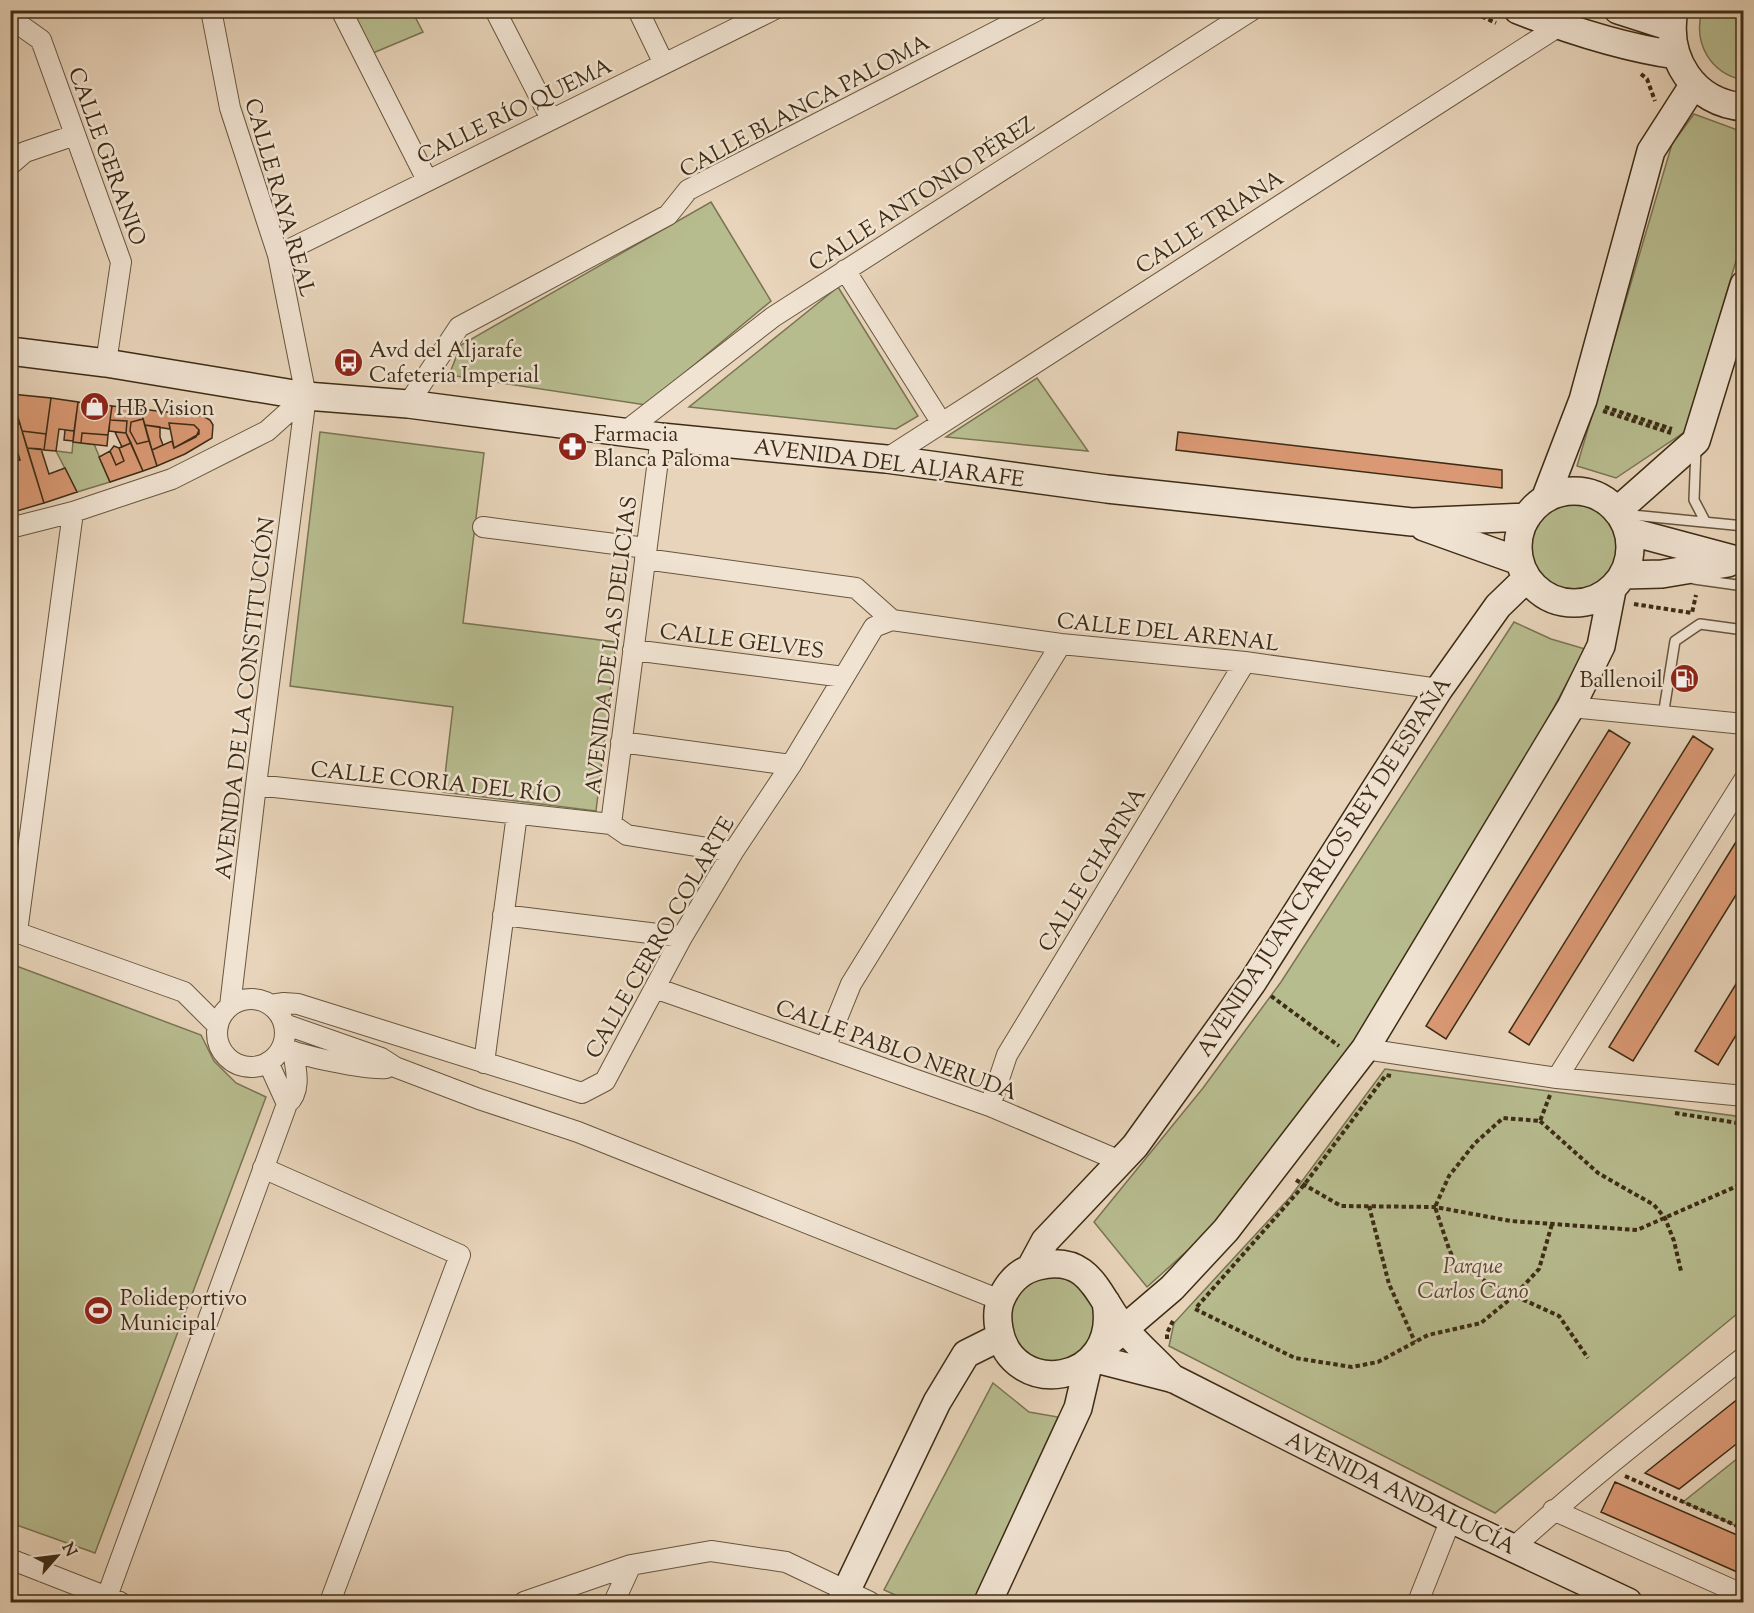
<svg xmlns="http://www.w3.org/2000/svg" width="1754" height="1613" font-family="'Sorts Mill Goudy',serif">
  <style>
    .green { fill: #b7bc8f; stroke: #7a7452; stroke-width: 1.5 }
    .building { fill: #da9974; stroke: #3d2c15; stroke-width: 1.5 }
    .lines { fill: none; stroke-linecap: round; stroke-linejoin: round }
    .lane-casing { stroke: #68563e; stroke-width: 12 }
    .street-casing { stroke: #68563e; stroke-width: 22 }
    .secondary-casing { stroke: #3d2c15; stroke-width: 30 }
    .path { stroke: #3d2c15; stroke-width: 4; stroke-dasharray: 4.5 3; stroke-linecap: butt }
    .lane { stroke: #f0e3d2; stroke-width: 9 }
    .street { stroke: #f0e3d2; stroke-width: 20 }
    .secondary { stroke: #f0e3d2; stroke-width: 27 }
    .labels { text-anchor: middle; stroke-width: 5; stroke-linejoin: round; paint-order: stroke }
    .street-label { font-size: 22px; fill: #3d2c15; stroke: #f0e3d2 }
    .poi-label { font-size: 22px; fill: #3d2c15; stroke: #f0e3d2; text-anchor: start }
    .park-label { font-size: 22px; font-style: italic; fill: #55492d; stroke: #f0e3d2 }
  </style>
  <rect width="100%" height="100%" fill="#e8d4ba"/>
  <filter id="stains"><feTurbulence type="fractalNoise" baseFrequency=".00333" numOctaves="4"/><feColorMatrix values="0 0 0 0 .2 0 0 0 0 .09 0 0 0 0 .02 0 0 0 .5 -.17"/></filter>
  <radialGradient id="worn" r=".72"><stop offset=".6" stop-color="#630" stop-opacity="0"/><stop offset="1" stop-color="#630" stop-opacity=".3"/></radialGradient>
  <path class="green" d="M 353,11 L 412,11 L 423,32 L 373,53 Z
    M 1702,11 L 1743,11 L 1743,80 C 1710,73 1693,43 1702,11 Z
    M 1694,114 L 1743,132 L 1743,237 L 1686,431 L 1616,478 L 1577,466 L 1672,144 Z
    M 711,202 L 771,301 L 646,405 L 449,375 L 461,345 Z
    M 838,287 L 918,416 L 896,429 L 689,407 Z
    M 1037,378 L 1088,451 L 946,437 Z
    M 320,432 L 484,453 L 463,623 L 616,642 L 596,811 L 443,792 L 453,707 L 290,686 Z
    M 73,442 L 94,444 L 110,482 L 77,492 L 56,451 L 72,453 Z
    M1530 548a44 44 0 1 1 88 0a44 44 0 1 1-88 0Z
    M 1514,622 L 1551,639 L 1585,649 L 1530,752 L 1354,1041 L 1216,1225 L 1147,1287 L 1094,1222 L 1203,1088 L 1281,982 Z
    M 11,964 L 201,1035 L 214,1061 L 236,1083 L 266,1097 L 95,1553 L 11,1523 Z
    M 1385,1069 L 1743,1117 L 1743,1309 L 1495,1513 L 1169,1346 L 1174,1323 L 1291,1196 Z
    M1011 1319a42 42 0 1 1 84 0a42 42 0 1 1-84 0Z
    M 993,1383 L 1029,1412 L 1058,1417 L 973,1602 L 911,1602 L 884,1590 Z
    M 1743,1454 L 1743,1529 L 1683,1502 Z"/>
  <path class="building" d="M 11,394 L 51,398 L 46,434 L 22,431 Z
    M 51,398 L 78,402 L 74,431 L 59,429 L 56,451 L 44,450 Z
    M 78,402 L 112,406 L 108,435 L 82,433 L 81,443 L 73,442 Z
    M 112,406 L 140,409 L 143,419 L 131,422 L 130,431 L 137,444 L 149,441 L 157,466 L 143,471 L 126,433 L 127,421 L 110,420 Z
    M 140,409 L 203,416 L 210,420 L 213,425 L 212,438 L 185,454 L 157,466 L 152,450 L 172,441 L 174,448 L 196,437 L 199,430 L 194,425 L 169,423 L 170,429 L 145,425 Z
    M 10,411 L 16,411 L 20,424 L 10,423 Z
    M 143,419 L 149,441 L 137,444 L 130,431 L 131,422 Z
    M 110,420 L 127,421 L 126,433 L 109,431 Z
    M 10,423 L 20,424 L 44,503 L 10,513 L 10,463 L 20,460 L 15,444 L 10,446 Z
    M 169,423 L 194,425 L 199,430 L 199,434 L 174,448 Z
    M 145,425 L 160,427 L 160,437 L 163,445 L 152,450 Z
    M 65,430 L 74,431 L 73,441 L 64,440 Z
    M 22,431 L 46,434 L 44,450 L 27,448 Z
    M 115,432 L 126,433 L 131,443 L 122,447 Z
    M 1178,432 L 1502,470 L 1502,488 L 1176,450 Z
    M 82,433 L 108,435 L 107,446 L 81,443 Z
    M 131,443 L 143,471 L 110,482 L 99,457 L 110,451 L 116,465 L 124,461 L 119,448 Z
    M 15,444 L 20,460 L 10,463 L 10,446 Z
    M 114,446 L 119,448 L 124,461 L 116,465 L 110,451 Z
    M 27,448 L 41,449 L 49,474 L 65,468 L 77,492 L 44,503 Z
    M 1609,730 L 1630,743 L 1446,1039 L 1426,1026 Z
    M 1693,736 L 1713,749 L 1529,1045 L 1509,1032 Z
    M 1744,829 L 1744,882 L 1633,1061 L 1609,1047 Z
    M 1744,971 L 1744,1022 L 1718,1065 L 1695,1051 Z
    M 1744,1394 L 1744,1438 L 1679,1489 L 1645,1473 Z
    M 1615,1482 L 1744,1538 L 1744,1575 L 1601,1512 Z"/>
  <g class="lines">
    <defs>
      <path id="lane" d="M 1696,448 L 1694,500 L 1705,521
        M 1622,514 L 1744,526
        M 1694,579 L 1744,586
        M 1663,716 L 1675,641 L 1700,624 L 1744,630"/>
      <path id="street" d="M 211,10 L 230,108 L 278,255 L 306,396 L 256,785 L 230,1006
        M 341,10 L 427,180
        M 495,10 L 551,119
        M 638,10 L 664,64
        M 10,18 L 41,40 L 121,262 L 106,363
        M 10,165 L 25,152 L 75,135
        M 278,255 L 773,10
        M 845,270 L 941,422
        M 408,404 L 459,327 L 668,215 L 688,190 L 1038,10
        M 626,431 L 773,317 L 1252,10
        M 886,459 L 1559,26
        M 483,527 L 646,548
        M 10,528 L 73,512 L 172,479 L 267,431 L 306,396
        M 645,559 L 856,588 L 892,620
        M 892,620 L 1061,644 L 1245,662 L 1439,689
        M 633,650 L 844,677
        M 1571,707 L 1744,724
        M 621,742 L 791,765
        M 256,785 L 611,824 L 627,835 L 733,852
        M 611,824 L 661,437
        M 503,915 L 682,937
        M 10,930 L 184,992 L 218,1026
        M 17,932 L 73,512
        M 655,988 L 990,1106 L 1120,1161
        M217 1033a34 34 0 1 1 68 0a34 34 0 1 1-68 0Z
        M 270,1005 L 284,1003 L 298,1004 L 582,1093 L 605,1081 L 682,937 L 733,852 L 791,765 L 874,627 L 892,620
        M 284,1024 L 381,1058 L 395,1067 L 479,1099 L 578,1132 L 1000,1300
        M 283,1048 C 302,1056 366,1070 386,1068
        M 825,1048 L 851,984 L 1061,644
        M 1365,1049 L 1557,1078 L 1744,1096
        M 268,1062 L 287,1104
        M 484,1063 L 517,814
        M 1557,1078 L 1744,780
        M 990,1106 L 1007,1055 L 1245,662
        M 263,1168 L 460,1255 L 330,1602
        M 1553,1510 L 1744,1595
        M 1513,1548 C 1587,1480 1666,1419 1744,1357
        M 10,1559 L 120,1602
        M 105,1602 L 287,1104 C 302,1091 296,1069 293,1052
        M 524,1602 L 631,1565 L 711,1551 L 786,1562 L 870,1602
        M 614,1602 L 631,1565
        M 1418,1602 L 1451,1519"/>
      <path id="secondary" d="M 1518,10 C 1569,30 1621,47 1676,55
        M 1618,10 L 1671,27
        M 1674,10 C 1665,58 1693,103 1744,107
        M 10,351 L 106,363 L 306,396 L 408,404 L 661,437 L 886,459 L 1107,489 L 1412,522 L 1527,517
        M1518 547a56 56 0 1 1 112 0a56 56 0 1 1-112 0Z
        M 1545,499 L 1583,400 L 1651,151 L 1694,84
        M 1617,511 L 1696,441 L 1744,285
        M 1424,527 L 1519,561
        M 1628,531 L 1744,562
        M 1624,575 L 1662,574 L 1728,563
        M 1031,1267 L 1045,1241 L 1135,1146 L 1252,983 L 1439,689 L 1498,606 L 1527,578
        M 1106,1302 C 1121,1386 1011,1400 999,1329 C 997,1318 997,1307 1002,1297 C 1009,1282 1021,1270 1038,1266 C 1092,1253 1098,1299 1125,1330 C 1140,1347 1157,1362 1173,1379
        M 1097,1352 L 1172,1288 L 1226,1230 L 1365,1049 L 1571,707 L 1601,646 L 1612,590
        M 1092,1358 L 1174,1379 L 1451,1519 L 1628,1602
        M 841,1602 L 937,1402 L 966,1354 L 1000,1337
        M 988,1602 L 1078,1408 L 1089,1361"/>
    </defs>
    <use href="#lane" class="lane-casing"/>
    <use href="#street" class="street-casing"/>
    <use href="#secondary" class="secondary-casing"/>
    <path class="path" d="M 1468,10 L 1496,23
      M 1641,74 L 1647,79 L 1655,101
      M 1605,407 L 1672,429
      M 1603,411 L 1671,433
      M 1634,604 L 1692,613 L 1696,595
      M 1271,996 L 1339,1046
      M 1391,1076 L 1386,1075 L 1304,1185 L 1195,1309 L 1295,1358 L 1352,1367 L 1378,1362 L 1428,1335 L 1481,1323 L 1515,1295 L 1539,1269 L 1552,1224
      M 1550,1095 L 1540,1121 L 1503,1118 L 1475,1143 L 1449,1176 L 1435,1207 L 1449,1249 L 1455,1262 L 1491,1285 L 1559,1316 L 1588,1358
      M 1675,1113 L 1744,1124
      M 1540,1121 L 1598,1173 L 1654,1205 L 1665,1218 L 1674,1241 L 1681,1271
      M 1296,1180 L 1341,1206 L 1435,1207 L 1511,1221 L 1637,1230 L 1744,1183
      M 1369,1206 L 1389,1284 L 1415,1342
      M 1167,1339 L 1167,1333 L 1173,1321
      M 1625,1476 L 1744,1529"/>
    <use href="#lane" class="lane"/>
    <use href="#street" class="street"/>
    <use href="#secondary" class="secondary"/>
  </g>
  <defs>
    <symbol id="bus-disc" viewBox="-11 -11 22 22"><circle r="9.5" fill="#8f2418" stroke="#f0e3d2"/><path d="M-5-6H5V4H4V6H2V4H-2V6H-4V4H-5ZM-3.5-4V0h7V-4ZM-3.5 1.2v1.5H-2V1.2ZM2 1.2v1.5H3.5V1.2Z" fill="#fff"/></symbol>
    <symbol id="shop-disc" viewBox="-11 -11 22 22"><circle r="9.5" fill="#8f2418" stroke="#f0e3d2"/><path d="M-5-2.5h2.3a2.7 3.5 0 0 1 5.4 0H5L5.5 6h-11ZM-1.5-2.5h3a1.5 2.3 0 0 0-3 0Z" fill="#fff"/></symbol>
    <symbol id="pharmacy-disc" viewBox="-11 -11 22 22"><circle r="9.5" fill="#8f2418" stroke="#f0e3d2"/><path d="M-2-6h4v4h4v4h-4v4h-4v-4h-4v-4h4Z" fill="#fff"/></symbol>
    <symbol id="fuel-disc" viewBox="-11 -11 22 22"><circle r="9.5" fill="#8f2418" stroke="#f0e3d2"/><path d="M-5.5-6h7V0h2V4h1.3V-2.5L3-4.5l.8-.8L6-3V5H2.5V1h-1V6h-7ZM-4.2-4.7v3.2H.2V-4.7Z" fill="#fff"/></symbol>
    <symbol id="stadium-disc" viewBox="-11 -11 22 22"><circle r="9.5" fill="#8f2418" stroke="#f0e3d2"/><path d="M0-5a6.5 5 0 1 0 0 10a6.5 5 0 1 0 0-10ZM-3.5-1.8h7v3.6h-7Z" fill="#fff"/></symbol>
  </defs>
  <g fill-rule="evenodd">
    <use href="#bus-disc" x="332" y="346" width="33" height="33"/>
    <use href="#shop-disc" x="78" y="390" width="33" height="33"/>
    <use href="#pharmacy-disc" x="556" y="430" width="33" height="33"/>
    <use href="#fuel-disc" x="1668" y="662" width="33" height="33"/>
    <use href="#stadium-disc" x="82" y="1294" width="33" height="33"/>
  </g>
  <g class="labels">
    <g class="street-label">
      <text transform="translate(804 105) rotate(-28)" y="8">CALLE BLANCA PALOMA</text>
      <text transform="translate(514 110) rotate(-26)" y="8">CALLE RÍO QUEMA</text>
      <text transform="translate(108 156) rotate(70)" y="8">CALLE GERANIO</text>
      <text transform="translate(921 193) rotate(-33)" y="8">CALLE ANTONIO PÉREZ</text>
      <text transform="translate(281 197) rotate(74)" y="8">CALLE RAYA REAL</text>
      <text transform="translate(1209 221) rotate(-33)" y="8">CALLE TRIANA</text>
      <text transform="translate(889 462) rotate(7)" y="8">AVENIDA DEL ALJARAFE</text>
      <text transform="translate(1168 631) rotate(6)" y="8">CALLE DEL ARENAL</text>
      <text transform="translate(742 640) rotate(7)" y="8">CALLE GELVES</text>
      <text transform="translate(610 645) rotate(-83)" y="8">AVENIDA DE LAS DELICIAS</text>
      <text transform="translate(244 698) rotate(-83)" y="8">AVENIDA DE LA CONSTITUCIÓN</text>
      <text transform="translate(436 781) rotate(6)" y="8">CALLE CORIA DEL RÍO</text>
      <text transform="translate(1323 866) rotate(-57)" y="8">AVENIDA JUAN CARLOS REY DE ESPAÑA</text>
      <text transform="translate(1091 869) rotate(-59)" y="8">CALLE CHAPINA</text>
      <text transform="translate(659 937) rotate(-60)" y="8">CALLE CERRO COLARTE</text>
      <text transform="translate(897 1049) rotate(20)" y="8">CALLE PABLO NERUDA</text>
      <text transform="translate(1401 1492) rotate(26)" y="8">AVENIDA ANDALUCÍA</text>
    </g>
    <g class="poi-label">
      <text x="369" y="357">Avd del Aljarafe<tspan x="369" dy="25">Cafeteria Imperial</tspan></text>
      <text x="116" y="415">HB Vision</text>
      <text x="594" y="441">Farmacia<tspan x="594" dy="25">Blanca Paloma</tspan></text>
      <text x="1663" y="687" text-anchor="end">Ballenoil</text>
      <text x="120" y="1305">Polideportivo<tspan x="120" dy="25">Municipal</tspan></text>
    </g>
    <g class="park-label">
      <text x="1473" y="1273">Parque<tspan x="1473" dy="25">Carlos Cano</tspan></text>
    </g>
  </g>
  <rect width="1754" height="1613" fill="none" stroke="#e8d4ba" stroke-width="36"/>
  <rect x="12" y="12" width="1730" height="1589" fill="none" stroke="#3d2c15" stroke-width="3"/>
  <rect x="18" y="18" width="1718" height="1577" fill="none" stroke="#3d2c15" stroke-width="1.5"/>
  <g transform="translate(57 1556) rotate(62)" stroke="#f0e3d2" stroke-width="4.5" paint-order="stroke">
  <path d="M0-4.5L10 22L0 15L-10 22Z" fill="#3d2c15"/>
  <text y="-9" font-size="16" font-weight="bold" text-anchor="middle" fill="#3d2c15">N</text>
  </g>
  <rect width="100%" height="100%" filter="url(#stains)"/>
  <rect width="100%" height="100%" fill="url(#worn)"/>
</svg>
